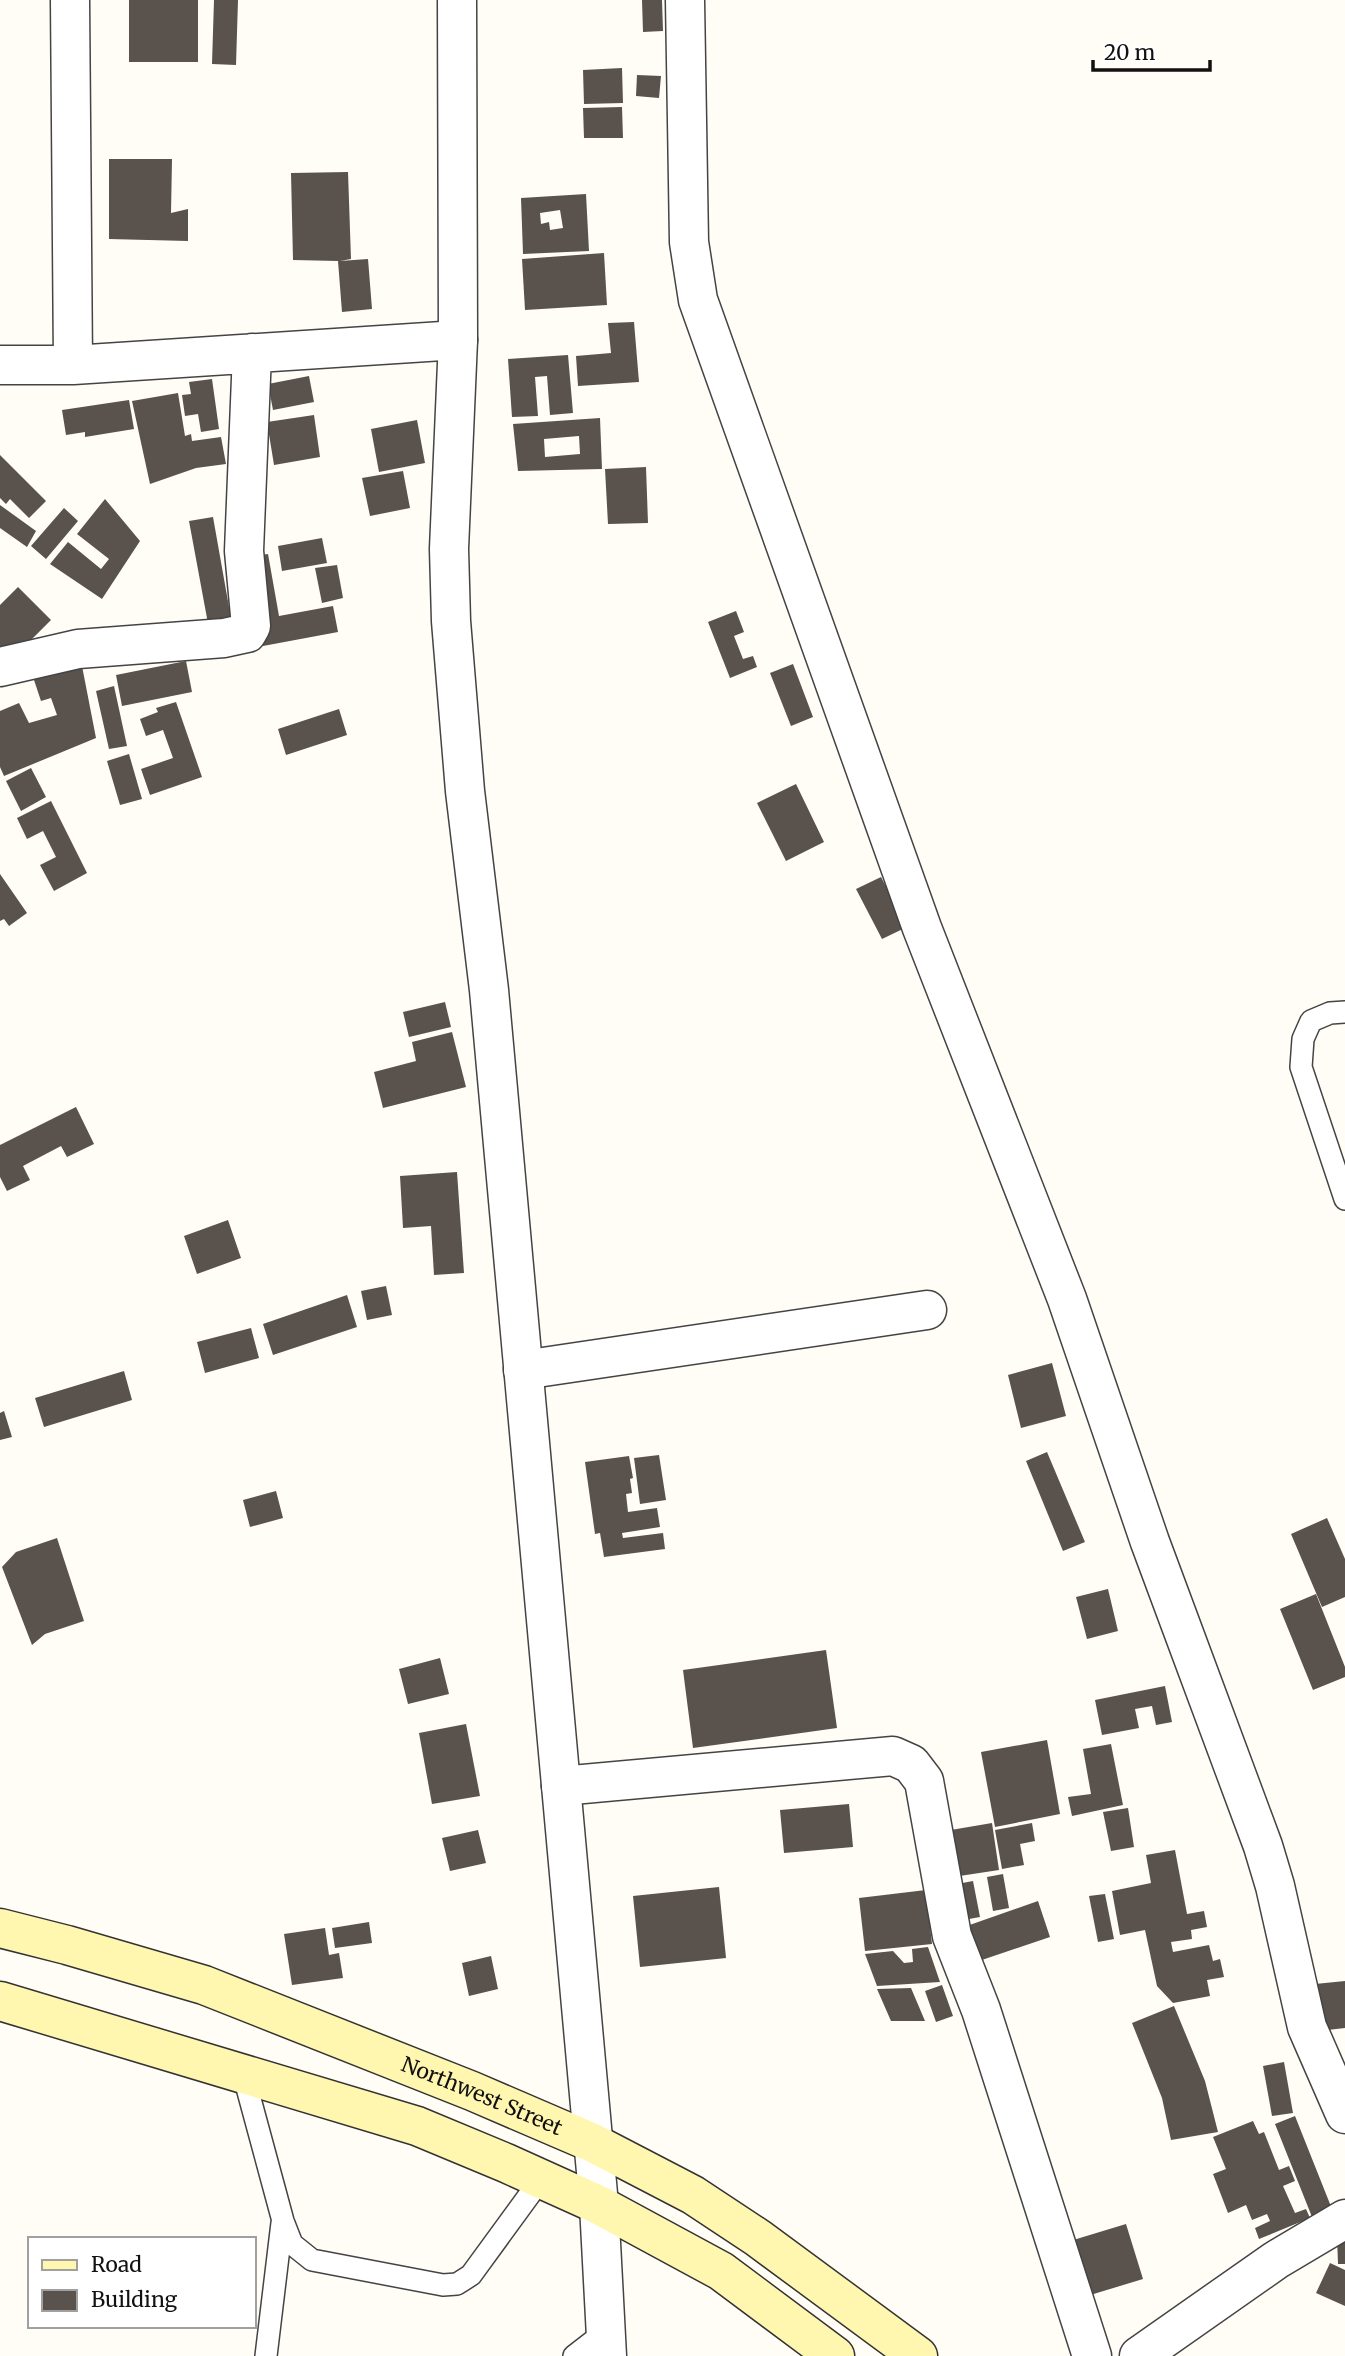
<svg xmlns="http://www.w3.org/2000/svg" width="1345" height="2356" font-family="Merriweather,serif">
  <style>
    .building { fill: #5a524d; fill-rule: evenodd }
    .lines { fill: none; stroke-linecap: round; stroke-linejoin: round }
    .service-casing { stroke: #444; stroke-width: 24 }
    .minor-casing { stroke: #444; stroke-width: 41 }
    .tertiary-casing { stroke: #444; stroke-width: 41 }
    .secondary-casing { stroke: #333; stroke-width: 41 }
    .service { stroke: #fff; stroke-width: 21 }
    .minor { stroke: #fff; stroke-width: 38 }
    .tertiary { stroke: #fff; stroke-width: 38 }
    .secondary { stroke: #fff6b0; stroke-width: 38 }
    .labels { text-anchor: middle; stroke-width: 7; stroke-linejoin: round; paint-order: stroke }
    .street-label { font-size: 21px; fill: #111; stroke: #fff }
  </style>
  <rect width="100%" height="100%" fill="#fffdf5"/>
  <path class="building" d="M 129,0 L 198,0 L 198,62 L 129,62 Z
    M 214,0 L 238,0 L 236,65 L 212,64 Z
    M 642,0 L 662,0 L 663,31 L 643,32 Z
    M 622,68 L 623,103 L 584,104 L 583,70 Z
    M 637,75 L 661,76 L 659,98 L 636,96 Z
    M 622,107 L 623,138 L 584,138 L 583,108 Z
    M 109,159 L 172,159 L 171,213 L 188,209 L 188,241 L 109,239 Z
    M 348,172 L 351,259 L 340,261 L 368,259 L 372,309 L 342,312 L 338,261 L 293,260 L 291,173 Z
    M 586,194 L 589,251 L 523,254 L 521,198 ZM 560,210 L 563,228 L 550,230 L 549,222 L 541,224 L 540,213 Z
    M 604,253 L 607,305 L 525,310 L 522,259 Z
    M 634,322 L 639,382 L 578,386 L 576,356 L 611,353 L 608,323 Z
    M 568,355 L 573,413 L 550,415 L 547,376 L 535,377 L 538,416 L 512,417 L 508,359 Z
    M 309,376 L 314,402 L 273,410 L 268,384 Z
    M 212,379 L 219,429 L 201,432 L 198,414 L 185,416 L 182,395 L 191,394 L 189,382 Z
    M 178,393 L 185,436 L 191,434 L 192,441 L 221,437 L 226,464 L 196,468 L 150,484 L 132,401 Z
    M 129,400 L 134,429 L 85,437 L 85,432 L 66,435 L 62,410 Z
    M 314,415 L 320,457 L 274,465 L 267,422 Z
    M 600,418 L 602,469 L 518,471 L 513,424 ZM 579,436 L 580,454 L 545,457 L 544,439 Z
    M 417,420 L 425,463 L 379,472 L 371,429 Z
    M 0,455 L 46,501 L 29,518 L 10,499 L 6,504 L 0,498 Z
    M 646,467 L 648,523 L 608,524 L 605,469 Z
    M 403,471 L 410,508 L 370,516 L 362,478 Z
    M 105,499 L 140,541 L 102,599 L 50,564 L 68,542 L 101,569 L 109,559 L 77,534 Z
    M 0,505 L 36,531 L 27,547 L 0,528 Z
    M 64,508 L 78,521 L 46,559 L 31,546 Z
    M 213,517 L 232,624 L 209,629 L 189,521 Z
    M 322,538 L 327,563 L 282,571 L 278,546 Z
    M 268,554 L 279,616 L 333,606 L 338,632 L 263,646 L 246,557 Z
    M 337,565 L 343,598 L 322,603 L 315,568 Z
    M 18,587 L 51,620 L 25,646 L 0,652 L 0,605 Z
    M 736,611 L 744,632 L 734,636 L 743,659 L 753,656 L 757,667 L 730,678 L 708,622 Z
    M 186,661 L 192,692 L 122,706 L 116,675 Z
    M 793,664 L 813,717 L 791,726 L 770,673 Z
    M 82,666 L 96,738 L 4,776 L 0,767 L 0,711 L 19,703 L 29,723 L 57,715 L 51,698 L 41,701 L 33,677 Z
    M 114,686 L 127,746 L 109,749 L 96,691 Z
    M 176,702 L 202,777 L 150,795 L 141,769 L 173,758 L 163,730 L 146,736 L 140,719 L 158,712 L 156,708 Z
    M 339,709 L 347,735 L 286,755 L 278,729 Z
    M 129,754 L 142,799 L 120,805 L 107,761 Z
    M 31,768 L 46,797 L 21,811 L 6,781 Z
    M 796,784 L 824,842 L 786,861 L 757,803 Z
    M 51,801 L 87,873 L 54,891 L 40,865 L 56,857 L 43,831 L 27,839 L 17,818 Z
    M 0,874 L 27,913 L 9,926 L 4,919 L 0,921 Z
    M 881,877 L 907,927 L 882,939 L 856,889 Z
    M 445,1002 L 451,1027 L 409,1037 L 403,1012 Z
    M 452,1032 L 466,1087 L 383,1108 L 374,1072 L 416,1061 L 412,1042 Z
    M 76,1107 L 94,1144 L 67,1157 L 61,1146 L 23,1166 L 30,1180 L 7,1191 L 0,1177 L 0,1145 Z
    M 457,1172 L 464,1273 L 434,1275 L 431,1226 L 403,1228 L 400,1176 Z
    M 228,1220 L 241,1258 L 197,1274 L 184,1236 Z
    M 386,1286 L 392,1315 L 367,1320 L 361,1291 Z
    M 347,1295 L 357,1327 L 273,1355 L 263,1324 Z
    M 251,1328 L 259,1358 L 205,1373 L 197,1342 Z
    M 1052,1363 L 1066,1416 L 1021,1428 L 1008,1375 Z
    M 124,1371 L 132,1400 L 44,1427 L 35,1398 Z
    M 4,1411 L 12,1437 L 0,1440 L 0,1413 Z
    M 1047,1452 L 1085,1542 L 1063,1551 L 1026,1461 Z
    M 659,1455 L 666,1500 L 640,1504 L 634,1458 Z
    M 629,1456 L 633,1478 L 630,1479 L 632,1493 L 626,1494 L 628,1512 L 657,1508 L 660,1527 L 622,1533 L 623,1538 L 663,1533 L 665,1549 L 604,1557 L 600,1533 L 595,1534 L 585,1462 Z
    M 276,1491 L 283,1518 L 250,1527 L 243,1500 Z
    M 1327,1518 L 1345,1559 L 1345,1597 L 1322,1607 L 1291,1534 Z
    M 57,1538 L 84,1621 L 45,1634 L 32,1645 L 2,1567 L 16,1552 Z
    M 1108,1589 L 1118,1631 L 1087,1639 L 1076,1597 Z
    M 1316,1594 L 1345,1667 L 1345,1677 L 1313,1690 L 1280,1609 Z
    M 826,1650 L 837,1728 L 693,1748 L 683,1670 Z
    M 440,1658 L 449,1694 L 408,1704 L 399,1669 Z
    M 1165,1686 L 1172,1722 L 1156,1725 L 1152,1706 L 1135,1709 L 1139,1728 L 1102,1735 L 1095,1700 Z
    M 466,1724 L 480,1796 L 432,1804 L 419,1733 Z
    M 1047,1740 L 1060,1814 L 995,1827 L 981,1752 Z
    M 1111,1744 L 1123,1805 L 1072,1816 L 1068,1797 L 1091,1794 L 1083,1749 Z
    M 849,1804 L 853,1847 L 784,1853 L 780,1810 Z
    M 1128,1808 L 1134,1847 L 1111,1851 L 1103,1812 Z
    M 992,1823 L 999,1870 L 953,1877 L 945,1831 Z
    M 1032,1823 L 1035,1841 L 1020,1844 L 1024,1865 L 1002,1869 L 995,1830 Z
    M 478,1830 L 486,1863 L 450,1871 L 442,1838 Z
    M 1175,1850 L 1187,1914 L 1204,1911 L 1207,1927 L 1191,1930 L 1192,1939 L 1171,1942 L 1173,1952 L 1209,1945 L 1213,1961 L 1220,1959 L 1224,1977 L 1207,1980 L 1210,1996 L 1173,2003 L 1157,1986 L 1145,1930 L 1120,1935 L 1112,1891 L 1151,1883 L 1146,1855 Z
    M 1003,1874 L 1009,1908 L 993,1911 L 987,1877 Z
    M 973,1881 L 980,1917 L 958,1921 L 952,1885 Z
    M 719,1887 L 726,1958 L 640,1967 L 633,1896 Z
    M 926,1890 L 932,1944 L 865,1951 L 859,1898 Z
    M 1105,1894 L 1114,1939 L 1098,1942 L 1089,1896 Z
    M 1038,1901 L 1050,1937 L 973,1963 L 961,1928 Z
    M 369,1922 L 372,1943 L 335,1948 L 332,1928 Z
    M 325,1928 L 329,1955 L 339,1953 L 343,1978 L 292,1985 L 284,1934 Z
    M 928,1947 L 940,1982 L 877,1986 L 865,1954 L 893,1951 L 904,1963 L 913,1962 L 912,1949 Z
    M 491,1956 L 498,1989 L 469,1996 L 462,1963 Z
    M 1345,1981 L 1345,2028 L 1310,2032 L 1305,1985 Z
    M 942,1985 L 953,2016 L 936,2022 L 925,1991 Z
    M 911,1988 L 925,2021 L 891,2021 L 877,1989 Z
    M 1174,2006 L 1205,2081 L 1218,2132 L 1171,2140 L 1162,2098 L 1132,2023 Z
    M 1284,2062 L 1293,2113 L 1272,2116 L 1263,2066 Z
    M 1295,2116 L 1332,2209 L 1312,2217 L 1275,2124 Z
    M 1253,2121 L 1259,2134 L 1264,2132 L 1279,2170 L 1289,2166 L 1295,2181 L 1283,2186 L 1295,2213 L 1306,2209 L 1310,2218 L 1259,2239 L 1255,2228 L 1270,2221 L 1267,2214 L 1252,2220 L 1246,2205 L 1228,2213 L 1213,2174 L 1226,2169 L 1213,2137 Z
    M 1126,2224 L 1143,2279 L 1087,2296 L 1070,2241 Z
    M 1337,2237 L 1345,2237 L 1345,2264 L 1338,2264 Z
    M 1330,2263 L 1345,2270 L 1345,2306 L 1316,2293 Z"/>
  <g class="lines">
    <defs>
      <path id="service" d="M 1345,1012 L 1330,1013 L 1311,1021 L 1303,1039 L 1301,1067 L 1345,1199
        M 243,2073 L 283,2221 L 292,2244 L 312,2260 L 443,2285 L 457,2284 L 471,2275 L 541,2179
        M 266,2356 L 282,2223
        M 574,2356 L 605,2332"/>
      <path id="minor" d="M 70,0 L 73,365
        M 685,0 L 689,242 L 698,300 L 922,928 L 1067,1299 L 1150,1542 L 1263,1846 L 1275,1886 L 1307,2027 L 1345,2114
        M 0,365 L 73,365 L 458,340
        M 0,667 L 78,649 L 224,638 L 247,633 L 251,626 L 244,551 L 252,353
        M 523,1370 L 927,1310
        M 561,1786 L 893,1756 L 911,1764 L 924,1781 L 952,1936 L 981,2010 L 1092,2356
        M 1139,2356 L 1276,2260 L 1345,2219"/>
      <path id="tertiary" d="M 457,0 L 458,340 L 449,549 L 451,621 L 465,791 L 489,990 L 599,2205 L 607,2356"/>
      <g id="secondary">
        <path id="s1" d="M 0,1928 L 67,1945 L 204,1985 L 472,2091 L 593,2143 L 693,2195 L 758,2238 L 918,2356"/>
        <path d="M 0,2001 L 417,2126 L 506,2163 L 599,2205 L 721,2271 L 835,2356"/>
      </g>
    </defs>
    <use href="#service" class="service-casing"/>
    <use href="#minor" class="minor-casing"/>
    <use href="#tertiary" class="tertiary-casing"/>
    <use href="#secondary" class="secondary-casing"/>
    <use href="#service" class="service"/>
    <use href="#minor" class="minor"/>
    <use href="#tertiary" class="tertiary"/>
    <use href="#secondary" class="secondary"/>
  </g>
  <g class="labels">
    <g class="street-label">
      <text dy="7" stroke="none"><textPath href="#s1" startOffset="511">Northwest Street</textPath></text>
    </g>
  </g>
  <rect x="28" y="2237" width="228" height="91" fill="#ffffff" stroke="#a0a0a0" stroke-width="2"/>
  <rect x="42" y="2260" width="35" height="10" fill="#fff6b0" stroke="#a0a0a0" stroke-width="2"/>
  <text x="91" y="2272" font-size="21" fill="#111111">Road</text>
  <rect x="42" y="2290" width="35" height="21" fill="#5a524d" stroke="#a0a0a0" stroke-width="2"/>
  <text x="91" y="2307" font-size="21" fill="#111111">Building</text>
  <path d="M1093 60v10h117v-10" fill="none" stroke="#111111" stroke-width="3.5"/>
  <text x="1104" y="60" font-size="21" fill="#111111" stroke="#ffffff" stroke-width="5" paint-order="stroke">20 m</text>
</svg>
